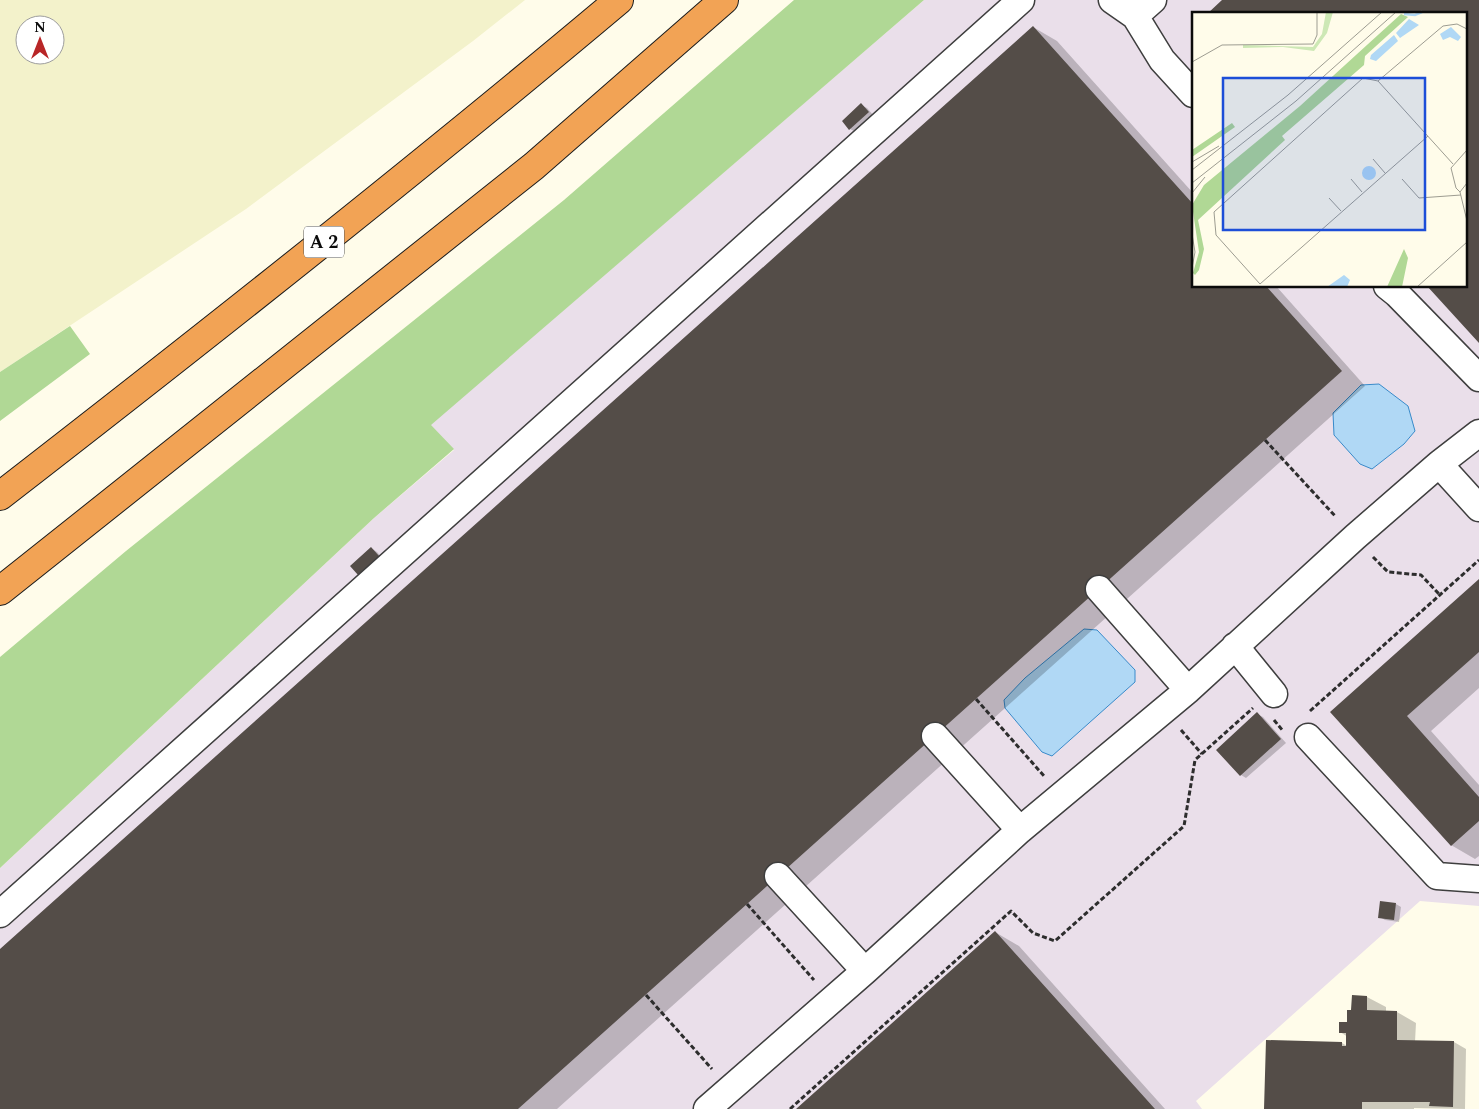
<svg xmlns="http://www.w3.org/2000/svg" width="1479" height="1109" font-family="Spectral,serif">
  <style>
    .industrial { fill: #eadfea; fill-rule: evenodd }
    .farmland { fill: #f3f2cb; fill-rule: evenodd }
    .forest { fill: #b0d895 }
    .water { fill: #b0d8f5; stroke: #388aca }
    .shadow { fill: #0003 }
    .building { fill: #544d48 }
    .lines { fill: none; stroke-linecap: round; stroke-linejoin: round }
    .minor-casing { stroke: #3e3e3e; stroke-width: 29 }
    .highway-casing { stroke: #1c1c1c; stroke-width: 30 }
    .path { stroke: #2d2d2d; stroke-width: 3; stroke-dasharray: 5 2.5; stroke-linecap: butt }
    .minor { stroke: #fff; stroke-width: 26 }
    .highway { stroke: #f2a355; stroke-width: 28 }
    .labels { text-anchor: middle; stroke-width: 5; stroke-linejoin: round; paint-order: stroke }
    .shield { fill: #fff; stroke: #545454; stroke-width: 1 }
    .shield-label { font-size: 18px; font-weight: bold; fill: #0b0b0b }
    .inset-river { fill: none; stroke: #b0d8f5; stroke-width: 2.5 }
    .inset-road { fill: none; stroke: #9d9c91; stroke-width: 1 }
    .view { fill: #1d4ed8; fill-opacity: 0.15; stroke: #1d4ed8; stroke-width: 2.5 }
    .inset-edge { fill: none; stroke: #0b0b0b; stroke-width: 2.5 }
  </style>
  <rect width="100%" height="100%" fill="#fffcea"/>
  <path class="industrial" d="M 924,0 L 1479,0 L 1479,906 L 1420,901 L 1196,1101 L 1202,1109 L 0,1109 L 0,868 L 374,518 L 454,450 L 430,425 ZM 1193,14 L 1465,14 L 1465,286 L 1193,286 Z"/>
  <path class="farmland" d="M 0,0 L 525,0 L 473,41 L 246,209 L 0,372 ZM 25,25 L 55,25 L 55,55 L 25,55 Z"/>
  <path class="forest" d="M 794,0 L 924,0 L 431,425 L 454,449 L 374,518 L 0,868 L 0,657 L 126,551 L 564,200 Z
    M 70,326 L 90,354 L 0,421 L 0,372 Z"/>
  <path class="water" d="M 1379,384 L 1408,406 L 1415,431 L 1404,444 L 1372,469 L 1360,464 L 1334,435 L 1333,413 L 1361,385 Z
    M 1084,629 L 1097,630 L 1135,670 L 1135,682 L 1052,756 L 1042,752 L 1005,708 L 1004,700 L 1025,678 Z"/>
  <path class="shadow" d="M 1033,27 L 1057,41 L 1193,193 L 1193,286 L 1276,286 L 1365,386 L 557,1109 L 0,1109 L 0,950 Z
    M 861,105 L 867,108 L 874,116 L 856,132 L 850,129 Z
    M 371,548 L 377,552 L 384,560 L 365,577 L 359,574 Z
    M 1479,581 L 1479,688 L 1431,731 L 1479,785 L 1479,856 L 1475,859 L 1451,845 L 1332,712 Z
    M 1257,714 L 1263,717 L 1286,743 L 1246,778 L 1241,775 Z
    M 1396,904 L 1401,907 L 1399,922 L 1385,920 L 1380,917 Z
    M 995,932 L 1019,946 L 1165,1109 L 798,1109 Z
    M 1353,996 L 1367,997 L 1386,1007 L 1386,1012 L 1397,1012 L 1416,1023 L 1415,1042 L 1454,1042 L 1466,1049 L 1465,1109 L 1414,1108 L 1414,1109 L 1265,1109 L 1342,1043 L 1347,1046 L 1348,1037 L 1340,1032 L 1348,1024 L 1353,1012 Z"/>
  <path class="building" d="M 1222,0 L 1479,0 L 1479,343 L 1427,286 L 1465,286 L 1465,14 L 1207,14 Z
    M 1033,26 L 1193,204 L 1193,286 L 1266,286 L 1342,371 L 518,1109 L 0,1109 L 0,949 Z
    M 861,103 L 869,112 L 849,130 L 842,121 Z
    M 371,547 L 379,556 L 358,575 L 350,566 Z
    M 1479,579 L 1479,652 L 1407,716 L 1479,797 L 1479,821 L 1451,846 L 1330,712 Z
    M 1257,712 L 1281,739 L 1240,776 L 1216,750 Z
    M 1380,901 L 1396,903 L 1394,920 L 1378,918 Z
    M 995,931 L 1155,1109 L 796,1109 Z
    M 1352,995 L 1367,996 L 1367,1010 L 1397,1011 L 1397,1040 L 1454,1041 L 1453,1107 L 1429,1106 L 1430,1102 L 1362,1102 L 1362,1109 L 1264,1109 L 1266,1040 L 1342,1042 L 1342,1046 L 1346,1046 L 1346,1033 L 1339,1033 L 1339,1022 L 1347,1022 L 1347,1010 L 1351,1010 Z"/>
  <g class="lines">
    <defs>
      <path id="minor" d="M 1112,0 L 1135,16 L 1162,60 L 1193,94
        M 1135,16 L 1153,0
        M 1387,286 L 1397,294 L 1479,378
        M 1439,464 L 1479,508
        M 1099,589 L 1188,690
        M 1235,646 L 1274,694
        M 935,736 L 1020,830
        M 1308,737 L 1437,876 L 1479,879
        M 778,876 L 865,971
        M 0,914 L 1021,0
        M 707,1109 L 865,971 L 1020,830 L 1188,690 L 1355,537 L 1439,464 L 1479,433"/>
      <path id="highway" d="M 0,496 C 209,334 417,170 619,0
        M 0,591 L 534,166 L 724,0"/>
    </defs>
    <use href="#minor" class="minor-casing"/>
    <use href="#highway" class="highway-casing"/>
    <path class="path" d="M 1265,440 L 1336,517
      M 1373,557 L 1388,572 L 1421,575 L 1440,595
      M 976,699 L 1044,776
      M 1310,711 L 1479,560
      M 1274,720 L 1283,731
      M 1181,730 L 1202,754
      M 747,904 L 814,980
      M 646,995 L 712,1069
      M 790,1109 L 1011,911 L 1033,933 L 1055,941 L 1184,826 L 1195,760 L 1253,708"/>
    <use href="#minor" class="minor"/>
    <use href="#highway" class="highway"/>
  </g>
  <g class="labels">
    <rect class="shield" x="304" y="226.5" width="40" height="31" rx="4"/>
    <g class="shield-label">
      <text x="324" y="248">A 2</text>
    </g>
  </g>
  <g transform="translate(1192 12)">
    <rect width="275" height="275" fill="#fffcea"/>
    <path d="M 134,0 L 141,0 L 135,21 L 122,39 L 91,35 L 51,36 L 51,33 L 121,35 L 130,22 Z" fill="#cde8b5"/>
    <path d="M 209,2 L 216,5 L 173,44 L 172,53 L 90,124 L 93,128 L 6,208 L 12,237 L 7,258 L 3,263 L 1,261 L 7,240 L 0,193 L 12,173 L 108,94 ZM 40,111 L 43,115 L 0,145 L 0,138 ZM 212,237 L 216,246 L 210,275 L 195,275 Z" fill="#b0d895"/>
    <path d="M 217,7 L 227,13 L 208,26 L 204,21 ZM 259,15 L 269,25 L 266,29 L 258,25 L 251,28 L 248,22 ZM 202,23 L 206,29 L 184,49 L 178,47 L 179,43 ZM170 161a7 7 0 1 1 14 0a7 7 0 1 1-14 0ZM 152,263 L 158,268 L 155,275 L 135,275 Z" fill="#b0d8f5"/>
    <path class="inset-river" d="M 212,2 L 223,3 L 230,0"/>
    <path class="inset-road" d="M 0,50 L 30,33 L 121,32 L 125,23 L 125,0M 186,69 L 251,14 L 265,12 L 275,17M 236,124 L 68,272 L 24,223 L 22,200 L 171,66 L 186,69 L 261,152M 181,147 L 193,161M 0,150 L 27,134M 0,158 L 96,83 L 190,0M 159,167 L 170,180M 210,167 L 227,186 L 269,183M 0,171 L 104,89 L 204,0M 275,171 L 268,180 L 275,209M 268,180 L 264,176 L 259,156 L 275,138M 0,181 L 13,165M 137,186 L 149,199M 0,222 L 3,240 L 0,256M 225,275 L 275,230"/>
    <path class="view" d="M 31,66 L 233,66 L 233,218 L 31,218 Z"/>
    <rect width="275" height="275" class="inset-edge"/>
  </g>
  <g transform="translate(40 40)"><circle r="24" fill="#ffffff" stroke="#9d9d9d"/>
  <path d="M0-4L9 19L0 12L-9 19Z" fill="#b82627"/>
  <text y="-8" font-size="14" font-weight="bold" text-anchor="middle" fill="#0b0b0b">N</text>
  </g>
</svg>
